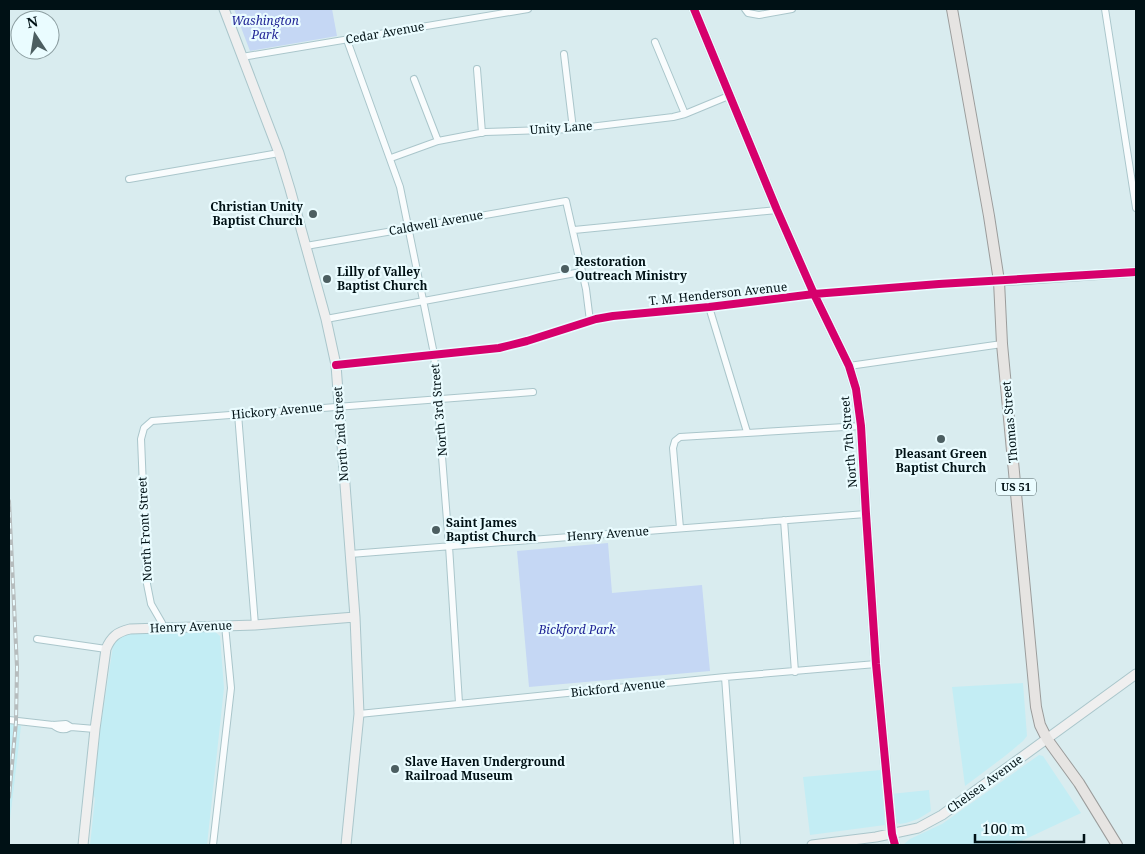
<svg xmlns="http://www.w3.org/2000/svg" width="1145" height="854" font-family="'Noto Serif',serif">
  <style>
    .built { fill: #c3edf4 }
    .green { fill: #c5d7f4 }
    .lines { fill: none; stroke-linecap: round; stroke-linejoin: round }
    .street-casing { stroke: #aac6cb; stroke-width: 8 }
    .secondary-casing { stroke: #aac6cb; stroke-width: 11 }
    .primary-casing { stroke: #9b9c9b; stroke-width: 12 }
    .street { stroke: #f9fcfd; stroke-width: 6 }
    .secondary { stroke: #efefef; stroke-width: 9 }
    .primary { stroke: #e6e4e2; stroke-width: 10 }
    .rail-casing { stroke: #b6bcbd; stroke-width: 4 }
    .rail { stroke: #eafcff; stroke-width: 2; stroke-dasharray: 5.5; stroke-linecap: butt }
    .cycleway-casing { stroke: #eafcff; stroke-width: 11 }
    .cycleway { stroke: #d6006c; stroke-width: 8 }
    .poi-dot { fill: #4c5e61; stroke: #eafcff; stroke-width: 2 }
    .labels { text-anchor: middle; stroke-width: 4.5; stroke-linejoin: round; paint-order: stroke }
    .shield { fill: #eafcff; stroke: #46585b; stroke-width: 1 }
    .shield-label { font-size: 11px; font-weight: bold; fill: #001115 }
    .park-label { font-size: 12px; font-style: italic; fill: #202496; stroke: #eafcff }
    .street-label { font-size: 12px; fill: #001115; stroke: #eafcff }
    .poi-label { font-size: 12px; font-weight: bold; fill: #001115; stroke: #eafcff; text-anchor: start }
  </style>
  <rect width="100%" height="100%" fill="#d9ecef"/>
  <path class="built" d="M 205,630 L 214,631 L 220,636 L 224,688 L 207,845 L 90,845 L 95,798 L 93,795 L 98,743 L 113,646 L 117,639 L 126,634 Z
    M 1023,683 L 1027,736 L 1023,741 L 1005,756 L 965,786 L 952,687 Z
    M 9,724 L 21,726 L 9,828 Z
    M 1039,755 L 1043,756 L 1081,813 L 1013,845 L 903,845 L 910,839 L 942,824 Z
    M 881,770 L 885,825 L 810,835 L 803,777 Z
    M 929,790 L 931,811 L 918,819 L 906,823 L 900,824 L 894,822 L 891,794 Z"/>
  <path class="green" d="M 234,9 L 332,9 L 337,36 L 250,51 Z
    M 608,543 L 612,593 L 702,585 L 710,671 L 529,687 L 517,551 Z"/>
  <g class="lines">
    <defs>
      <path id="street" d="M 745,9 L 748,13 L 759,15 L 792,9
        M 1105,9 L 1136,208
        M 347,40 L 400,187 L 434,354 L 449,546 L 459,703
        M 655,42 L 685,114
        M 564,54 L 573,129
        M 242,57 L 528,9
        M 477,69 L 482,133
        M 414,79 L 438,141
        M 391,158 L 438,141 L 485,132 L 573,129 L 673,117 L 685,114 L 731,95
        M 129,179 L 279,153
        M 574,230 L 777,210
        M 306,246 L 566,201 L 586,289 L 590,321
        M 709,307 L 747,432
        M 326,319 L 581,272
        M 336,365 L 499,348 L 527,341 L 596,319 L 613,316 L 709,307 L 814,294 L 999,281
        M 849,366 L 1002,344
        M 238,414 L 255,625
        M 784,520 L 795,672
        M 680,528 L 673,448 L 675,441 L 680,437 L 861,426
        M 350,554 L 866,514
        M 163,628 L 162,623 L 151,604 L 147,584 L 141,439 L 144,428 L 152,421 L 533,392
        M 37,639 L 106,649
        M 725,677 L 737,845
        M 359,714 L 725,677 L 876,664
        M 9,720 L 53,725 L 66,724 L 71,727 L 95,729
        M 53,725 C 59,730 64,731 71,727
        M 213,845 L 231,688 L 225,625"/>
      <path id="secondary" d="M 224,9 L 279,153 L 290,189 L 326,319 L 336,365 L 355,617 L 359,714 L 346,845
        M 694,9 L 777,210 L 814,294 L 849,366 L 856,389 L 861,426 L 866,514 L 876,664 L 892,834 L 895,845
        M 999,281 L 1136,272
        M 83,845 L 95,729 L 106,649 C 111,637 117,632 130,629 L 255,625 L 355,617
        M 812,845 L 876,837 L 918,828 L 942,815 L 1136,674"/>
      <path id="primary" d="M 952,9 L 989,216 L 999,281 L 1002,344 L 1036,707 L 1040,725 L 1047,739 L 1079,783 L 1117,845"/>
    </defs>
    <use href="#street" class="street-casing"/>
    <use href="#secondary" class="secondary-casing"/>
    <use href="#primary" class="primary-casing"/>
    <use href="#street" class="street"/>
    <use href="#secondary" class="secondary"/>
    <use href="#primary" class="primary"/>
    <defs>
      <path id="rail" d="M 9,501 L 17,667 L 16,722 L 9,797"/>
    </defs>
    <use href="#rail" class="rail-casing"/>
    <use href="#rail" class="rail"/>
    <defs>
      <path id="cycleway" d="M 694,9 L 777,210 L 814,294 L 849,366 L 856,389 L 861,426 L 866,514 L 876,664 L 892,834 L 895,845
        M 336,365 L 499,348 L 527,341 L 596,319 L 613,316 L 709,307 L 814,294 L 939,284 L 1136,272"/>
    </defs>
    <use href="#cycleway" class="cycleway-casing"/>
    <use href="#cycleway" class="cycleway"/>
  </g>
  <g class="poi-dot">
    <circle cx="313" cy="214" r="5"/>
    <circle cx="565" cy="269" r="5"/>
    <circle cx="327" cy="279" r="5"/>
    <circle cx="941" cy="439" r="5"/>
    <circle cx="436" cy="530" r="5"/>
    <circle cx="395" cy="769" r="5"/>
  </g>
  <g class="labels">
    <rect class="shield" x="996" y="478.5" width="40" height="17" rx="4"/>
    <g class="shield-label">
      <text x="1016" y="491">US 51</text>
    </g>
    <g class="park-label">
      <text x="265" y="25">Washington<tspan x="265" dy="14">Park</tspan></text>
      <text x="577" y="634">Bickford Park</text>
    </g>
    <g class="street-label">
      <text transform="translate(385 33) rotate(-10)" y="4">Cedar Avenue</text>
      <text transform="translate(561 128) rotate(-4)" y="4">Unity Lane</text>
      <text transform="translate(436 223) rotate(-10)" y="4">Caldwell Avenue</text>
      <text transform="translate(718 294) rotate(-6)" y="4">T. M. Henderson Avenue</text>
      <text transform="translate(439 410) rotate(-95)" y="4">North 3rd Street</text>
      <text transform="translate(277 411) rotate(-5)" y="4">Hickory Avenue</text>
      <text transform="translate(1010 422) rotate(-95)" y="4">Thomas Street</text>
      <text transform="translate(341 434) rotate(-94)" y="4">North 2nd Street</text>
      <text transform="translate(849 442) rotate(-95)" y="4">North 7th Street</text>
      <text transform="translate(145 529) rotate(-93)" y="4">North Front Street</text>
      <text transform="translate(608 534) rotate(-4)" y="4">Henry Avenue</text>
      <text transform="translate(191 627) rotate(-2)" y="4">Henry Avenue</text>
      <text transform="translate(618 688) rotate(-6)" y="4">Bickford Avenue</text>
      <text transform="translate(985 784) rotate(-36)" y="4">Chelsea Avenue</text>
    </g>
    <g class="poi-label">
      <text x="303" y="211" text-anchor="end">Christian Unity<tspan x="303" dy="14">Baptist Church</tspan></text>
      <text x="575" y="266">Restoration<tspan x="575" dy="14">Outreach Ministry</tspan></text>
      <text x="337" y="276">Lilly of Valley<tspan x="337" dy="14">Baptist Church</tspan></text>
      <text x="941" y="458" text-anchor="middle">Pleasant Green<tspan x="941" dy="14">Baptist Church</tspan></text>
      <text x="446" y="527">Saint James<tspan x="446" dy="14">Baptist Church</tspan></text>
      <text x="405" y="766">Slave Haven Underground<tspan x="405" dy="14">Railroad Museum</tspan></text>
    </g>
  </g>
  <rect width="1145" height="854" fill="none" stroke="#001115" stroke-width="20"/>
  <g transform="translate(35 35) rotate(348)"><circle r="24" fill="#eafcff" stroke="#8c9ea1"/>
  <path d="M0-4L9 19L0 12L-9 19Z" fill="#4c5e61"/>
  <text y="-8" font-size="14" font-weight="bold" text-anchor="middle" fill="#001115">N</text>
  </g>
  <path d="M975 834v8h109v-8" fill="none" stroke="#001115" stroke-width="2.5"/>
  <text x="982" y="834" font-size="15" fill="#001115" stroke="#eafcff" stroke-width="4" paint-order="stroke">100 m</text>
</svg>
